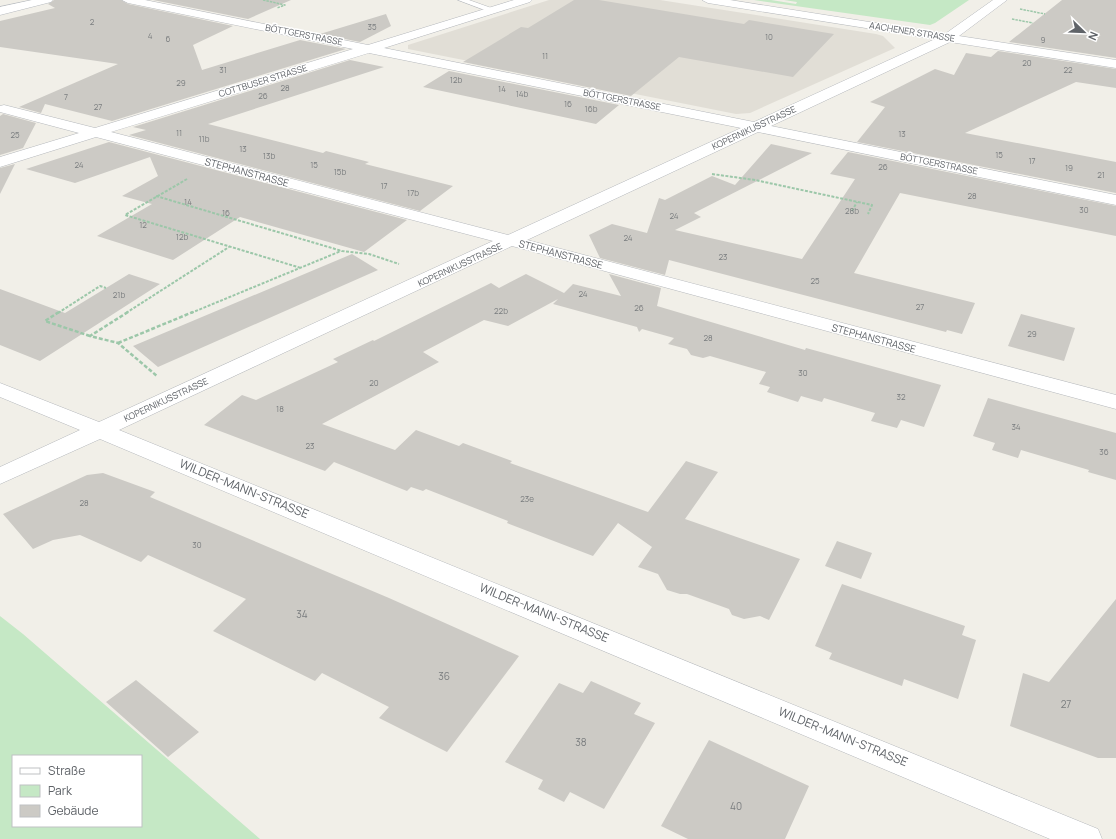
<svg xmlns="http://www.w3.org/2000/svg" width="1116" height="839" font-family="Manrope,sans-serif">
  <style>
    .education { fill: #e1ded6 }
    .green { fill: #c5e8c5; fill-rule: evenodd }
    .building { fill: #cccac5 }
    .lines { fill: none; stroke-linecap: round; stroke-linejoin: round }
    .lane-casing { stroke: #b5b8bc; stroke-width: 1 }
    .street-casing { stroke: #b5b8bc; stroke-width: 1 }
    .secondary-casing { stroke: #b6babf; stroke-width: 1 }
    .path-far2 { stroke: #9cc7a9; stroke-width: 1.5; stroke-dasharray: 2.5 1; stroke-linecap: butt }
    .path-far1 { stroke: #9cc7a9; stroke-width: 2; stroke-dasharray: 3 1.5; stroke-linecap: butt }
    .path { stroke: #9cc7a9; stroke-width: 2.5; stroke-dasharray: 4 2; stroke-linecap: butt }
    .lane { fill: #fff; fill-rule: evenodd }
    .street { fill: #fff; fill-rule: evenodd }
    .secondary { fill: #fff; fill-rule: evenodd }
    .labels { text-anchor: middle; stroke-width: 3; stroke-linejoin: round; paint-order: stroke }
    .number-label { font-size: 8px; fill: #7a7d7f }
    .far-street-label { font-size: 9px; fill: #5f6368; stroke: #fff }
    .street-label { font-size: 10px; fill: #5f6368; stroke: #fff }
    .near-number-label { font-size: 10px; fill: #7a7d7f }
    .near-street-label { font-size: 12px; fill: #5f6368; stroke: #fff }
  </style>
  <rect width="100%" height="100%" fill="#f1efe8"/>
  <path class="education" d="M 549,0 L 660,0 L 876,34 L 883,36 L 895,48 L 750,113 L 736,114 L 408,49 L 408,45 Z"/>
  <path class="green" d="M 754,0 L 771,0 L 796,4 L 797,2 L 784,0 L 969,0 L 935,23 L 930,25 Z
    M 0,616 L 23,634 L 260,839 L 0,839 ZM 13,756 L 141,756 L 141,826 L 13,826 Z"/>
  <path class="building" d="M 54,0 L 121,0 L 128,4 L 233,26 L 193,45 L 202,70 L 300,40 L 346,49 L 112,121 L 45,104 L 41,113 L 19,107 L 118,64 L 0,47 L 0,21 L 55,8 L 48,4 Z
    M 153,0 L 291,0 L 248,19 Z
    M 574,0 L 599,0 L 744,24 L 749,20 L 834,34 L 793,77 L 679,57 L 631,96 L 463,62 L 521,27 L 528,28 Z
    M 1062,0 L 1116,0 L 1116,58 L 1009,42 Z
    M 386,14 L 391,26 L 360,42 L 320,34 Z
    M 998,51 L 1116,69 L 1116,88 L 1076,82 L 965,133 L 1116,162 L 1116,193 L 857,142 L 885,107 L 870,102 L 935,69 L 954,75 L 966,53 L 991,57 Z
    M 350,60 L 384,67 L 208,124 L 323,153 L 326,151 L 369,162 L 365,164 L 453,186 L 420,211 L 129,135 L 146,130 L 133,127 Z
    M 449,71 L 619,105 L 596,124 L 423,87 Z
    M 3,114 L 36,123 L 23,148 L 0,155 L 0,116 Z
    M 109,142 L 407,220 L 364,252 L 240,217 L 173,260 L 97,236 L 152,204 L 122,196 L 158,176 L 150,157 L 75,183 L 26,169 Z
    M 771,144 L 812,153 L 694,213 L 701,217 L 675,230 L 802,259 L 855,179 L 830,174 L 848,152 L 1116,206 L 1116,236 L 900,193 L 854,273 L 975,303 L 962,334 L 947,330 L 946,332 L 669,260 L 665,275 L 600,258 L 589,235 L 612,224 L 647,233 L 659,198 L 665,200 L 712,176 L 735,185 Z
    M 15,164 L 0,194 L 0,168 Z
    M 352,254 L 378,270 L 158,367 L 133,346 Z
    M 129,274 L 160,284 L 40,361 L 0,345 L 0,289 L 65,313 Z
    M 526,274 L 564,293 L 573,284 L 621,296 L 609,274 L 661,288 L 657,306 L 805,350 L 806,348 L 941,385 L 924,427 L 901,420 L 897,428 L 871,421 L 875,413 L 824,398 L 822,402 L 801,396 L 798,402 L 767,392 L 770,387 L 759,384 L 766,372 L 710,356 L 703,358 L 691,355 L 687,349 L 668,344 L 674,338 L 642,329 L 639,332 L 637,327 L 553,304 L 558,299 L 508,326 L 484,320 L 423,352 L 439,362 L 322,424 L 395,450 L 416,430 L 459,446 L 463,443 L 512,461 L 510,463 L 648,512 L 686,461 L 718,472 L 685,519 L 800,559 L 769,620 L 760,616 L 744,619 L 732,615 L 729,609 L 687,594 L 680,594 L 667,590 L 658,574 L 638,567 L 652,547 L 618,523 L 593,556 L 507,523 L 508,521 L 426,489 L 423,491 L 411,487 L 407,491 L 334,462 L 325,471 L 204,425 L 242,395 L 256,400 L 338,362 L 333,359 L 373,340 L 374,341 L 491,283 L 499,288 Z
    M 1021,314 L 1075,328 L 1064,361 L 1008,346 Z
    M 988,398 L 1116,433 L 1116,480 L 1088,472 L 1089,470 L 1021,450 L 1018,458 L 992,450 L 995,443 L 973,436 Z
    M 103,473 L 155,492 L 150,497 L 389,598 L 519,656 L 447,752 L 379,718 L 389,707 L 322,673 L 315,681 L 213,631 L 246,599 L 148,555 L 141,562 L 80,535 L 53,540 L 33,549 L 3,514 L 87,475 Z
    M 837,541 L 872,553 L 861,579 L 825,566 Z
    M 842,584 L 965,626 L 962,635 L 976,640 L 958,699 L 904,679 L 902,686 L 829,659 L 832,653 L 815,646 Z
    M 1116,599 L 1116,758 L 1098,758 L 1010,726 L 1023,673 L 1049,682 Z
    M 136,680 L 199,732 L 168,757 L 106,702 Z
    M 591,681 L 641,703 L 634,714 L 655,723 L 604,809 L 570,792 L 564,802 L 538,789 L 543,780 L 505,762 L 559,683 L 583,693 Z
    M 709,740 L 809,786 L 785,839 L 688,839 L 661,826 Z"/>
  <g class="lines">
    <defs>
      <path id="lane" d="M 458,0 L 469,0 L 497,10 L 490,12 Z"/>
      <path id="street" d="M 122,0 L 145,0 L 368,45 L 514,0 L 532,0 L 530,2 L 384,48 L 754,122 L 935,39 L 708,3 L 702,0 L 730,0 L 945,34 L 993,0 L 1007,0 L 959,36 L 1116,60 L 1116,68 L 950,42 L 771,126 L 1116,195 L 1116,205 L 758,132 L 527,240 L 1116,395 L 1116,409 L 512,246 L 119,430 L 1098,829 L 1102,839 L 1050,839 L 100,439 L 0,484 L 0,467 L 80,430 L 0,397 L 0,383 L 99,422 L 493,241 L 96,137 L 0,167 L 0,157 L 79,133 L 0,112 L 0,106 L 4,105 L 95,128 L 353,49 L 128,3 ZM 369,53 L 741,128 L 508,235 L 111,132 Z"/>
      <path id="secondary" d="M 32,0 L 53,0 L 51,2 L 0,15 L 0,7 Z"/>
    </defs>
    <use href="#lane" class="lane-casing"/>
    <use href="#street" class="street-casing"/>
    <use href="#secondary" class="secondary-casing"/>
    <path class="path-far2" d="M 263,0 L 285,5 L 277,8
      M 1020,9 L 1045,14
      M 1012,19 L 1033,23"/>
    <path class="path-far1" d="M 712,174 L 755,180 L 872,205 L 868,214
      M 187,179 L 125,215 L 301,268
      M 156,196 L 342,251 L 369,254 L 399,264
      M 852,211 L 857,202
      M 58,313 L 100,286 L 106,288
      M 126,313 L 229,247
      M 191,313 L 341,251"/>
    <path class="path" d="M 59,312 L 45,321 L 90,336
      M 128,312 L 90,336 L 118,343 L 157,376
      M 118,343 L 193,312"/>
    <use href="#lane" class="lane"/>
    <use href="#street" class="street"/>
    <use href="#secondary" class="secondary"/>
  </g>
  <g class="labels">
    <g class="number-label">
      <text x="92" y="25">2</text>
      <text x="372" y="30">35</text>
      <text x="150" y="39">4</text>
      <text x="769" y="40">10</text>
      <text x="168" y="42">6</text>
      <text x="1043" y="43">9</text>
      <text x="545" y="59">11</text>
      <text x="1027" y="66">20</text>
      <text x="223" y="73">31</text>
      <text x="1068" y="73">22</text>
      <text x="456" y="83">12b</text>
      <text x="181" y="86">29</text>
      <text x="285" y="91">28</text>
      <text x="502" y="92">14</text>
      <text x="522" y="97">14b</text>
      <text x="263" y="99">26</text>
      <text x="66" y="100">7</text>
      <text x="568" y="107">16</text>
      <text x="98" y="110">27</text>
      <text x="591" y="112">16b</text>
      <text x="179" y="136">11</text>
      <text x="902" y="137">13</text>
      <text x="15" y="138">25</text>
      <text x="204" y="142">11b</text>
      <text x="243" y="152">13</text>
      <text x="999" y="158">15</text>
      <text x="269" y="159">13b</text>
      <text x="1032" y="164">17</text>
      <text x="79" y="168">24</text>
      <text x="314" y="168">15</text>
      <text x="883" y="170">26</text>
      <text x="1069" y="171">19</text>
      <text x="340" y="175">15b</text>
      <text x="1101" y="178">21</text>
      <text x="384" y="189">17</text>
      <text x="413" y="196">17b</text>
      <text x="972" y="199">28</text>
      <text x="188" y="205">14</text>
      <text x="1084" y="213">30</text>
      <text x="852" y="214">28b</text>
      <text x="226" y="216">16</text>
      <text x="674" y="219">24</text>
      <text x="143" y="228">12</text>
      <text x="182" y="240">12b</text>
      <text x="628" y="241">24</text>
      <text x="723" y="260">23</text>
      <text x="815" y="284">25</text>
      <text x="583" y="297">24</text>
      <text x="119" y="298">21b</text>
      <text x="920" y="310">27</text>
      <text x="639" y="311">26</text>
      <text x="501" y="314">22b</text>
      <text x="1032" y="337">29</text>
      <text x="708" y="341">28</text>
      <text x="803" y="376">30</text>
      <text x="374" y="386">20</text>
      <text x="901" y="400">32</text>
      <text x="280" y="412">18</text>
      <text x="1016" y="430">34</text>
      <text x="310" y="449">23</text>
      <text x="1104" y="455">36</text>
      <text x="527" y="502">23e</text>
      <text x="84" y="506">28</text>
      <text x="197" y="548">30</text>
    </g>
    <g class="far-street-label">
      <text transform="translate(912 32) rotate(9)" y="3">AACHENER STRASSE</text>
      <text transform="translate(304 35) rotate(11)" y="3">BÖTTGERSTRASSE</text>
      <text transform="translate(263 81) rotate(-17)" y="3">COTTBUSER STRASSE</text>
      <text transform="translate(622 100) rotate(11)" y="3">BÖTTGERSTRASSE</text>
      <text transform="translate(754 128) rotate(-25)" y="3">KOPERNIKUSSTRASSE</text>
      <text transform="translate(939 164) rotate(11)" y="3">BÖTTGERSTRASSE</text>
      <text transform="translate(460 265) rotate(-25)" y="3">KOPERNIKUSSTRASSE</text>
      <text transform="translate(166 400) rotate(-25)" y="3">KOPERNIKUSSTRASSE</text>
    </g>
    <g class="street-label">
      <text transform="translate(247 172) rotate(15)" y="4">STEPHANSTRASSE</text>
      <text transform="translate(561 254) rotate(15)" y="4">STEPHANSTRASSE</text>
      <text transform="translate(874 338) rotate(15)" y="4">STEPHANSTRASSE</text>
    </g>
    <g class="near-number-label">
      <text x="302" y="618">34</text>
      <text x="444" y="680">36</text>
      <text x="1066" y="708">27</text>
      <text x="581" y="746">38</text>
      <text x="736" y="810">40</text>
    </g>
    <g class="near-street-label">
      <text transform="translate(244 489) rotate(22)" y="4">WILDER-MANN-STRASSE</text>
      <text transform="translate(544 613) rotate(22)" y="4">WILDER-MANN-STRASSE</text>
      <text transform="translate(843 737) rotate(22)" y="4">WILDER-MANN-STRASSE</text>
    </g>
  </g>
  <rect x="12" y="755" width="130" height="72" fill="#ffffff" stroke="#bfc1c3"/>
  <rect x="20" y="768" width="20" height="6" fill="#ffffff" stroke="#bfc1c3"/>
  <text x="48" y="775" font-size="12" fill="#5f6368">Straße</text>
  <rect x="20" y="785" width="20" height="12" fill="#c5e8c5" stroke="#bfc1c3"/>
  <text x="48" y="795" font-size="12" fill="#5f6368">Park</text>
  <rect x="20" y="805" width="20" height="12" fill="#cccac5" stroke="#bfc1c3"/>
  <text x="48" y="815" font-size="12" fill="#5f6368">Gebäude</text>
  <g transform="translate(1084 32) rotate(113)" stroke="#ffffff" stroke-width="3" paint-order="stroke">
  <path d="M0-3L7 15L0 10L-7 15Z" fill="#5f6368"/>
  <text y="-6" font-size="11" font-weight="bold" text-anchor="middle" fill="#5f6368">N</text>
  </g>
</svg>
